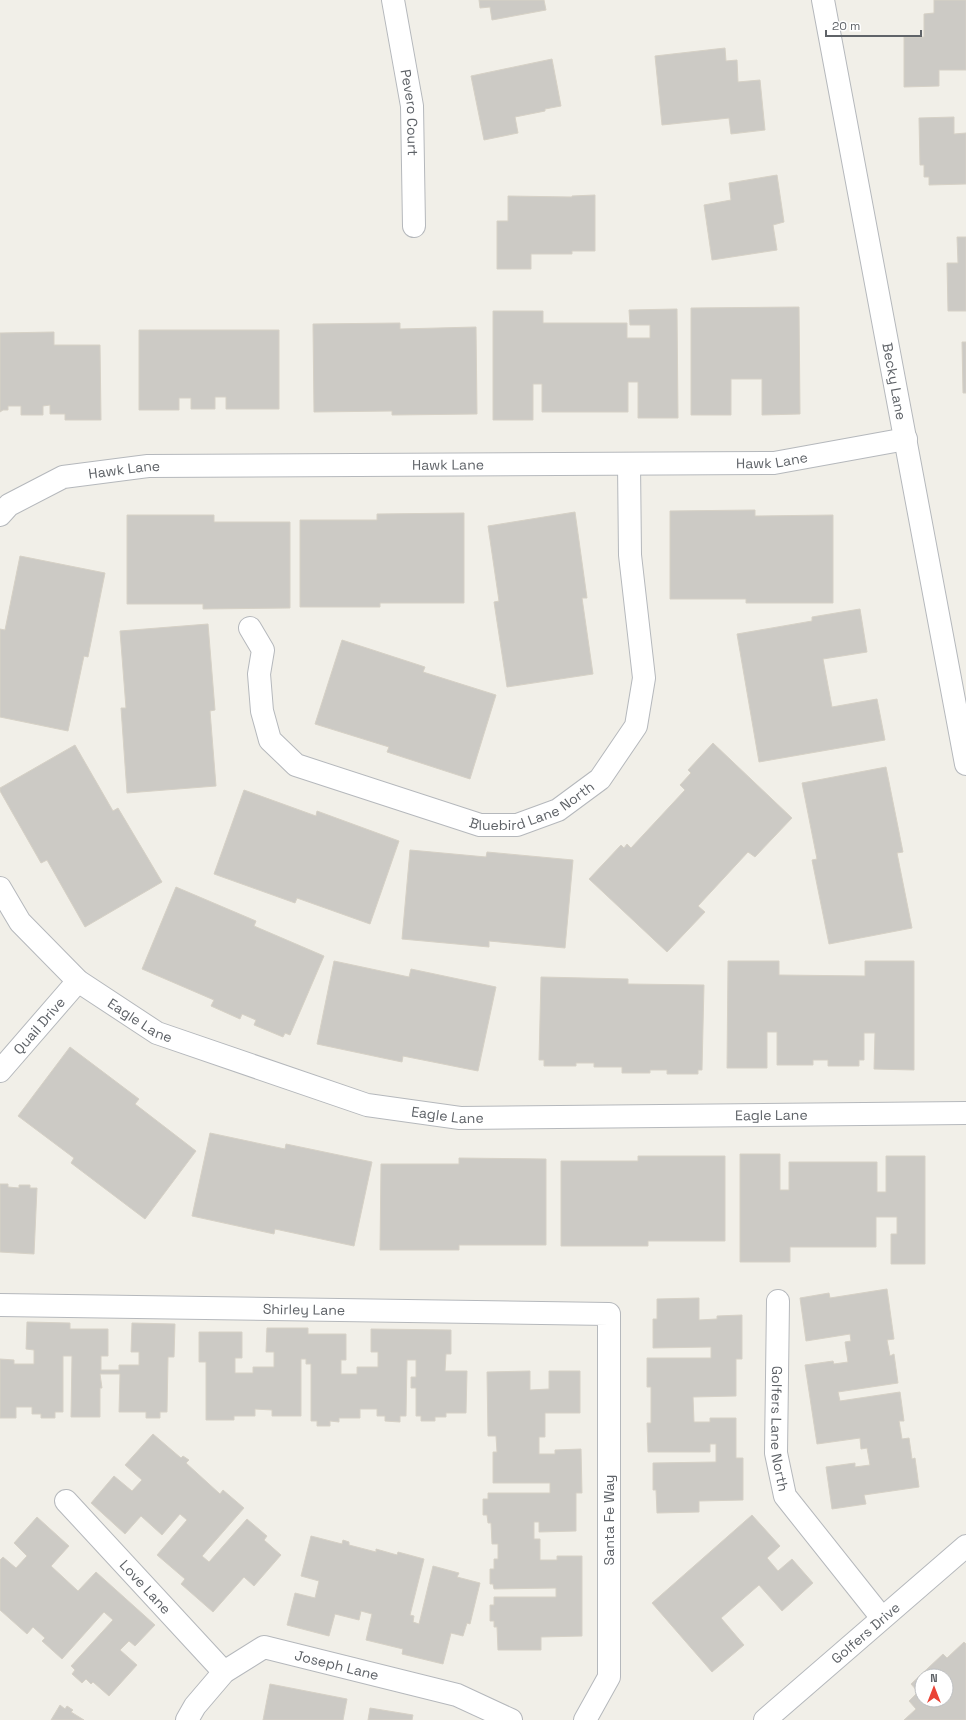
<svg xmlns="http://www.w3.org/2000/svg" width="966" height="1720" font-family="'Space Grotesk',sans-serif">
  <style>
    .building { fill: #cccac5; stroke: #d6d1c6; fill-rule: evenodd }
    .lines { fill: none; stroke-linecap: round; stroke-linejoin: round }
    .minor-casing { stroke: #b5b8bc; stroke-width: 24 }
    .minor { stroke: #fff; stroke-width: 22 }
    .labels { text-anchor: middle; stroke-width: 3; stroke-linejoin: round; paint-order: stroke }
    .street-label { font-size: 14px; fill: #5f6368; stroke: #fff }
  </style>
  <rect width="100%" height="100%" fill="#f1efe8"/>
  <path class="building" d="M 479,0 L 544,0 L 546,10 L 492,20 L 490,7 L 480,8 Z
    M 934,0 L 966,0 L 966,70 L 939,70 L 939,86 L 904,87 L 904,37 L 924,37 L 924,14 L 934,13 Z
    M 725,48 L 726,61 L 737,60 L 738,82 L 760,80 L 765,130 L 731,134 L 729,118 L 662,125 L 655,56 Z
    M 552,59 L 561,106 L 545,109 L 545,111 L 515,117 L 518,133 L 484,140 L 471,76 Z
    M 954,117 L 954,134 L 966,133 L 966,184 L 929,185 L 929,177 L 924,177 L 924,165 L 920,165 L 919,118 Z
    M 777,175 L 784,222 L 773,225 L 777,250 L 712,260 L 704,205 L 731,200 L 729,183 Z
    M 595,195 L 595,251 L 572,251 L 572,254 L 531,254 L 531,269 L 497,269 L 497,221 L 508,221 L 508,196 L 572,197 L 572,196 Z
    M 957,237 L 966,237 L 966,311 L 948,311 L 947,263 L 958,263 Z
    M 799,307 L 800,414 L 762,415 L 762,379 L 731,379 L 731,415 L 691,415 L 691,308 Z
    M 677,309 L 678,418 L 638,418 L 638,382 L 628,382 L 628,412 L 542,412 L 542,384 L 533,384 L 533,420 L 493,420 L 493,311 L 543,311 L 543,323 L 627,323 L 627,338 L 650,338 L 650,325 L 630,325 L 629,310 Z
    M 400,323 L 400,329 L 476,327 L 477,414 L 392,415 L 392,411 L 314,412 L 313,324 Z
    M 139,330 L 279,330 L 279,409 L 226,409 L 226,397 L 215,397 L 215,409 L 191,409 L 191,398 L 179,398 L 179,410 L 139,410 Z
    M 54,332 L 54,345 L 100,345 L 101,420 L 65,420 L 65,414 L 50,414 L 50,405 L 43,406 L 43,415 L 21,415 L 21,406 L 8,406 L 8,410 L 3,410 L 0,412 L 0,333 Z
    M 962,342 L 966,342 L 966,393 L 963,393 Z
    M 755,510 L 755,516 L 833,515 L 833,603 L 746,603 L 746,599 L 670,599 L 670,511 Z
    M 575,512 L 587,598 L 582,598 L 593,674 L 507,687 L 494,602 L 499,601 L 488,526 Z
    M 464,513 L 464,603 L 380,603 L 380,607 L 300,607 L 300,520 L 377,520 L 377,514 Z
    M 127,515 L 214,515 L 214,522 L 290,522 L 290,608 L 203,609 L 203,604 L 127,604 Z
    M 20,556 L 105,573 L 88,657 L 84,656 L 68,731 L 0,717 L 0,629 L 5,630 Z
    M 860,609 L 867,652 L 823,659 L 832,707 L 877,699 L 885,740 L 759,762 L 737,634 L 812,621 L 812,617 Z
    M 208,624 L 215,710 L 210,711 L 216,786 L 127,793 L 121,708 L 126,708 L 120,631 Z
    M 342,640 L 425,667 L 423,672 L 496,695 L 470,779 L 387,752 L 389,747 L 315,724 Z
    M 713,743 L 792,818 L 755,857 L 748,852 L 698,906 L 705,912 L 667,952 L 589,879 L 621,845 L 624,848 L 627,844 L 631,848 L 685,790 L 680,785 L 691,773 L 688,770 Z
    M 75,745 L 113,811 L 118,808 L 162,882 L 85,927 L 47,860 L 41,863 L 0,791 L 0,788 Z
    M 886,767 L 903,852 L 897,853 L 912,928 L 829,944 L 812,860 L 817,859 L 802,783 Z
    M 244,790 L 316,816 L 317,811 L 399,841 L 370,924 L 297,898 L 295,903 L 214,874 Z
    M 410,850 L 486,857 L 487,852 L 573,860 L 565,948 L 489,941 L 489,947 L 402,939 Z
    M 176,887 L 256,921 L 254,926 L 324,956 L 290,1035 L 285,1033 L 283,1037 L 254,1025 L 256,1020 L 242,1014 L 240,1019 L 211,1006 L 214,1000 L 142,969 Z
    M 334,961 L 409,977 L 411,969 L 496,987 L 478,1071 L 403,1056 L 402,1062 L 317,1044 Z
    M 728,961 L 779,961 L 779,975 L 865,976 L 865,961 L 914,961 L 914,1070 L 874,1069 L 875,1033 L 864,1033 L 864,1060 L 859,1060 L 859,1066 L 828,1066 L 828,1060 L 813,1060 L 813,1065 L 777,1065 L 777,1032 L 767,1032 L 767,1068 L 727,1068 Z
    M 541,977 L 628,979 L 628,984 L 704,985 L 702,1070 L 698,1070 L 698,1074 L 667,1074 L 667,1070 L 650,1070 L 650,1073 L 622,1073 L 622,1067 L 594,1067 L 594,1063 L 576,1063 L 576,1066 L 544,1066 L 544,1060 L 539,1060 Z
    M 70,1047 L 139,1099 L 135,1104 L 196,1151 L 145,1219 L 71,1163 L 74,1158 L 18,1116 Z
    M 210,1133 L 285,1149 L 286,1144 L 372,1162 L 354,1246 L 275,1229 L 274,1234 L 192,1216 Z
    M 740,1154 L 780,1154 L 780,1190 L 789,1190 L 789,1162 L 877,1162 L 877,1192 L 886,1192 L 886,1156 L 925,1156 L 925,1264 L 891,1264 L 891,1234 L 897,1234 L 897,1217 L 876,1217 L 876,1247 L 790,1247 L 790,1262 L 740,1262 Z
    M 638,1156 L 725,1156 L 725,1241 L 648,1241 L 648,1246 L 561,1246 L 561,1161 L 638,1161 Z
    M 459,1158 L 546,1159 L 546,1245 L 459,1245 L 459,1250 L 380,1250 L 381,1164 L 459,1164 Z
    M 0,1184 L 8,1184 L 8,1187 L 19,1188 L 19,1185 L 30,1185 L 30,1188 L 37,1188 L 34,1254 L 0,1252 Z
    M 887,1289 L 894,1339 L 887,1340 L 890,1356 L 894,1354 L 898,1383 L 838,1392 L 840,1401 L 900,1392 L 904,1421 L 899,1421 L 902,1439 L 909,1438 L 912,1459 L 915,1458 L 919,1487 L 864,1495 L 866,1504 L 832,1509 L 826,1467 L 855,1463 L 855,1467 L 870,1465 L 867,1448 L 861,1449 L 860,1438 L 817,1444 L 805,1365 L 833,1361 L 834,1364 L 848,1362 L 845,1342 L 851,1341 L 850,1334 L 806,1341 L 800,1298 L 829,1293 L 830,1298 Z
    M 699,1298 L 699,1320 L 717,1319 L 717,1316 L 742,1315 L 742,1359 L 736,1359 L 736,1396 L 693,1397 L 694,1422 L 710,1422 L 710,1418 L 736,1418 L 736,1458 L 743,1458 L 743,1500 L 699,1501 L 699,1512 L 657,1513 L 656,1490 L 653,1490 L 653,1463 L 716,1462 L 716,1444 L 710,1444 L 710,1452 L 648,1452 L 647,1423 L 651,1423 L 651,1387 L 647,1387 L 647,1358 L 711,1358 L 711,1347 L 653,1348 L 653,1319 L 657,1319 L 657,1299 Z
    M 27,1322 L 70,1323 L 70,1329 L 108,1329 L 108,1356 L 101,1356 L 101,1370 L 119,1370 L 119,1365 L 139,1365 L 139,1352 L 131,1352 L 132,1323 L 175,1324 L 174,1357 L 168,1357 L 167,1412 L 160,1412 L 160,1418 L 146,1418 L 146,1412 L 119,1412 L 120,1374 L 100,1374 L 102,1388 L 100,1388 L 100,1417 L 71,1417 L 72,1356 L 63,1356 L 63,1412 L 55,1412 L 55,1418 L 41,1418 L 41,1414 L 32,1414 L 32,1407 L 16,1407 L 16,1418 L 0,1418 L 0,1359 L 14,1360 L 14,1364 L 34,1364 L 34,1350 L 26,1349 Z
    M 267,1328 L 308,1328 L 308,1334 L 346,1334 L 346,1360 L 341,1360 L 341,1374 L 357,1374 L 357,1367 L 378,1367 L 378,1352 L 371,1352 L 371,1329 L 451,1330 L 451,1354 L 446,1354 L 445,1371 L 467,1371 L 466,1413 L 446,1413 L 446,1417 L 435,1417 L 435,1421 L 421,1421 L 421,1416 L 416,1416 L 416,1388 L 411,1388 L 411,1377 L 416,1377 L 416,1360 L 407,1360 L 406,1416 L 400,1416 L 400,1422 L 385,1421 L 385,1416 L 377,1416 L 377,1409 L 360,1409 L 360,1418 L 339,1418 L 339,1422 L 330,1421 L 330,1426 L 317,1426 L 317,1421 L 311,1421 L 311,1364 L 306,1364 L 306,1359 L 301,1359 L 301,1416 L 272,1416 L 272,1410 L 255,1409 L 255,1416 L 234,1416 L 234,1420 L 206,1420 L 206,1362 L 199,1362 L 199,1332 L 242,1332 L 242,1358 L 235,1358 L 235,1373 L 253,1373 L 253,1367 L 274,1367 L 274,1352 L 266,1352 Z
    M 530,1371 L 530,1390 L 549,1389 L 549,1371 L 580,1371 L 580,1413 L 545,1413 L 545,1437 L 539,1437 L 539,1454 L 555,1454 L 555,1450 L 581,1449 L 582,1493 L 576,1493 L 576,1531 L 539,1532 L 539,1522 L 534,1522 L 534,1539 L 540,1539 L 540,1560 L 557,1560 L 557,1556 L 582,1556 L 582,1636 L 541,1637 L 541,1650 L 498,1650 L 497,1627 L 494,1627 L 494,1621 L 490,1621 L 490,1605 L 494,1605 L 494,1597 L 556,1597 L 556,1588 L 494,1589 L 493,1584 L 490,1584 L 490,1569 L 494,1569 L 494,1559 L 498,1559 L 498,1544 L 492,1544 L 491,1523 L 488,1523 L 487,1515 L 483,1515 L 483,1499 L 488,1499 L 488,1493 L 550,1493 L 550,1483 L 493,1483 L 493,1452 L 497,1452 L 496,1436 L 488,1436 L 487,1372 Z
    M 153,1434 L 181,1458 L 183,1456 L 189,1460 L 186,1463 L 220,1494 L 223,1490 L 244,1508 L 202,1556 L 209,1562 L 247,1519 L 267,1536 L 264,1540 L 281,1555 L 254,1586 L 244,1577 L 213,1612 L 181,1584 L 185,1579 L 157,1555 L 187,1520 L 180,1514 L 162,1535 L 141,1516 L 125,1534 L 91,1503 L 114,1476 L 132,1491 L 142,1480 L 125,1465 Z
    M 752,1515 L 780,1546 L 767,1558 L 778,1571 L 792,1559 L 813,1583 L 782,1611 L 759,1585 L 721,1618 L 744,1645 L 712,1672 L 652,1603 Z
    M 37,1517 L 69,1546 L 51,1566 L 78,1591 L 96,1572 L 155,1625 L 135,1646 L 129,1641 L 120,1650 L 137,1665 L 109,1696 L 93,1682 L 91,1684 L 86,1679 L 82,1683 L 72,1674 L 75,1670 L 71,1666 L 113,1620 L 104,1612 L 62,1659 L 42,1641 L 45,1638 L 33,1627 L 27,1634 L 0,1610 L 0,1560 L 3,1557 L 16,1568 L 27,1556 L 14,1543 Z
    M 311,1536 L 342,1544 L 343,1540 L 349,1542 L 349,1545 L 376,1552 L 376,1549 L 397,1555 L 398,1552 L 424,1559 L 410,1615 L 414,1616 L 413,1622 L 419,1624 L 433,1566 L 459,1573 L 457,1577 L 480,1583 L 470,1624 L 467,1623 L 463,1636 L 451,1633 L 443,1664 L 402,1654 L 403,1649 L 366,1640 L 372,1614 L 361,1611 L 359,1620 L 335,1614 L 329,1636 L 287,1625 L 295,1593 L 315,1598 L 319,1581 L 301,1576 Z
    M 964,1642 L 966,1644 L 966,1720 L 904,1720 L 916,1709 L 909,1701 L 918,1692 L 911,1684 L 943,1654 L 947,1658 ZM 922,1676 L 946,1676 L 946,1700 L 922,1700 Z
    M 270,1684 L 347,1699 L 343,1720 L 263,1720 Z
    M 60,1705 L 65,1709 L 67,1706 L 73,1710 L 71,1712 L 84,1720 L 51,1720 Z
    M 370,1708 L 413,1715 L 412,1720 L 368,1720 Z"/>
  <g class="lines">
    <defs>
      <g id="minor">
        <path id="s1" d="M 393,0 L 412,106 L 414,226"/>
        <path id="s2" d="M 823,0 L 966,764"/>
        <path id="s3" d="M 0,515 L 9,505 L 63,477 L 148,466 L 774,463 L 906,439"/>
        <path id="s4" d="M 250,628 L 263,650 L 259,674 L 262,711 L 270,740 L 296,765 L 480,825 L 517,825 L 558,810 L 600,779 L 636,726 L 644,678 L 630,555 L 629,464"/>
        <path id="s5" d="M 0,888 L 20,922 L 78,981 L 157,1033 L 367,1105 L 460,1118 L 966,1113"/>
        <path id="s6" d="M 0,1071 L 78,981"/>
        <path id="s7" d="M 778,1301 L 776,1453 L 785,1496 L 882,1618"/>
        <path id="s8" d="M 0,1305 L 609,1314 L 609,1677 L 585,1720"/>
        <path id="s9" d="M 66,1501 L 224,1672"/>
        <path id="s10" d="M 187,1720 L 195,1706 L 224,1672 L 264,1647 L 457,1695 L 511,1720"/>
        <path id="s11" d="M 765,1720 L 966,1546"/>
      </g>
    </defs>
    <use href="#minor" class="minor-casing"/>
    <use href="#minor" class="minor"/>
  </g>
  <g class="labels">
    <g class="street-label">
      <text dy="5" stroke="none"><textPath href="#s1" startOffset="114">Pevero Court</textPath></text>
      <text dy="5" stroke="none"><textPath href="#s2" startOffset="388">Becky Lane</textPath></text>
      <text dy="5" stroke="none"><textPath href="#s3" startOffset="784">Hawk Lane</textPath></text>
      <text dy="5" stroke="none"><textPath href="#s3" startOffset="460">Hawk Lane</textPath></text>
      <text dy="5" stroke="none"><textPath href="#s3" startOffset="136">Hawk Lane</textPath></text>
      <text dy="5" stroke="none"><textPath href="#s4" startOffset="403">Bluebird Lane North</textPath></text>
      <text dy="5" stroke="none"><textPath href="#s5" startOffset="196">Eagle Lane</textPath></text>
      <text dy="5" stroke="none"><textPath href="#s6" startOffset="60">Quail Drive</textPath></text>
      <text dy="5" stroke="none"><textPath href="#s5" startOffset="520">Eagle Lane</textPath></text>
      <text dy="5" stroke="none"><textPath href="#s5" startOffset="844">Eagle Lane</textPath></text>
      <text dy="5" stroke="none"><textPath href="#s8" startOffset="304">Shirley Lane</textPath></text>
      <text dy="5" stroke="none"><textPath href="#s7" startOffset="128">Golfers Lane North</textPath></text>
      <text transform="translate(609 1520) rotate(-90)" y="5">Santa Fe Way</text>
      <text dy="5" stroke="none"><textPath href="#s9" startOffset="117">Love Lane</textPath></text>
      <text dy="5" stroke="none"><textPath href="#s11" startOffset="133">Golfers Drive</textPath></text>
      <text dy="5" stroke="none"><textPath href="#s10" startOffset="183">Joseph Lane</textPath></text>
    </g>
  </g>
  <g transform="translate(934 1688)"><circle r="19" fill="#ffffff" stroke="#bfc1c3"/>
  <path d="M0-3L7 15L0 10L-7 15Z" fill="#ea4335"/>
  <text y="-6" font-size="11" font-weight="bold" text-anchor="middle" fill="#5f6368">N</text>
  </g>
  <path d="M826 30v6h95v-6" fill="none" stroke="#5f6368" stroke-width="2"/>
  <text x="832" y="30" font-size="12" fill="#5f6368" stroke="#ffffff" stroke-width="3" paint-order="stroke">20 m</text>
</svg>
